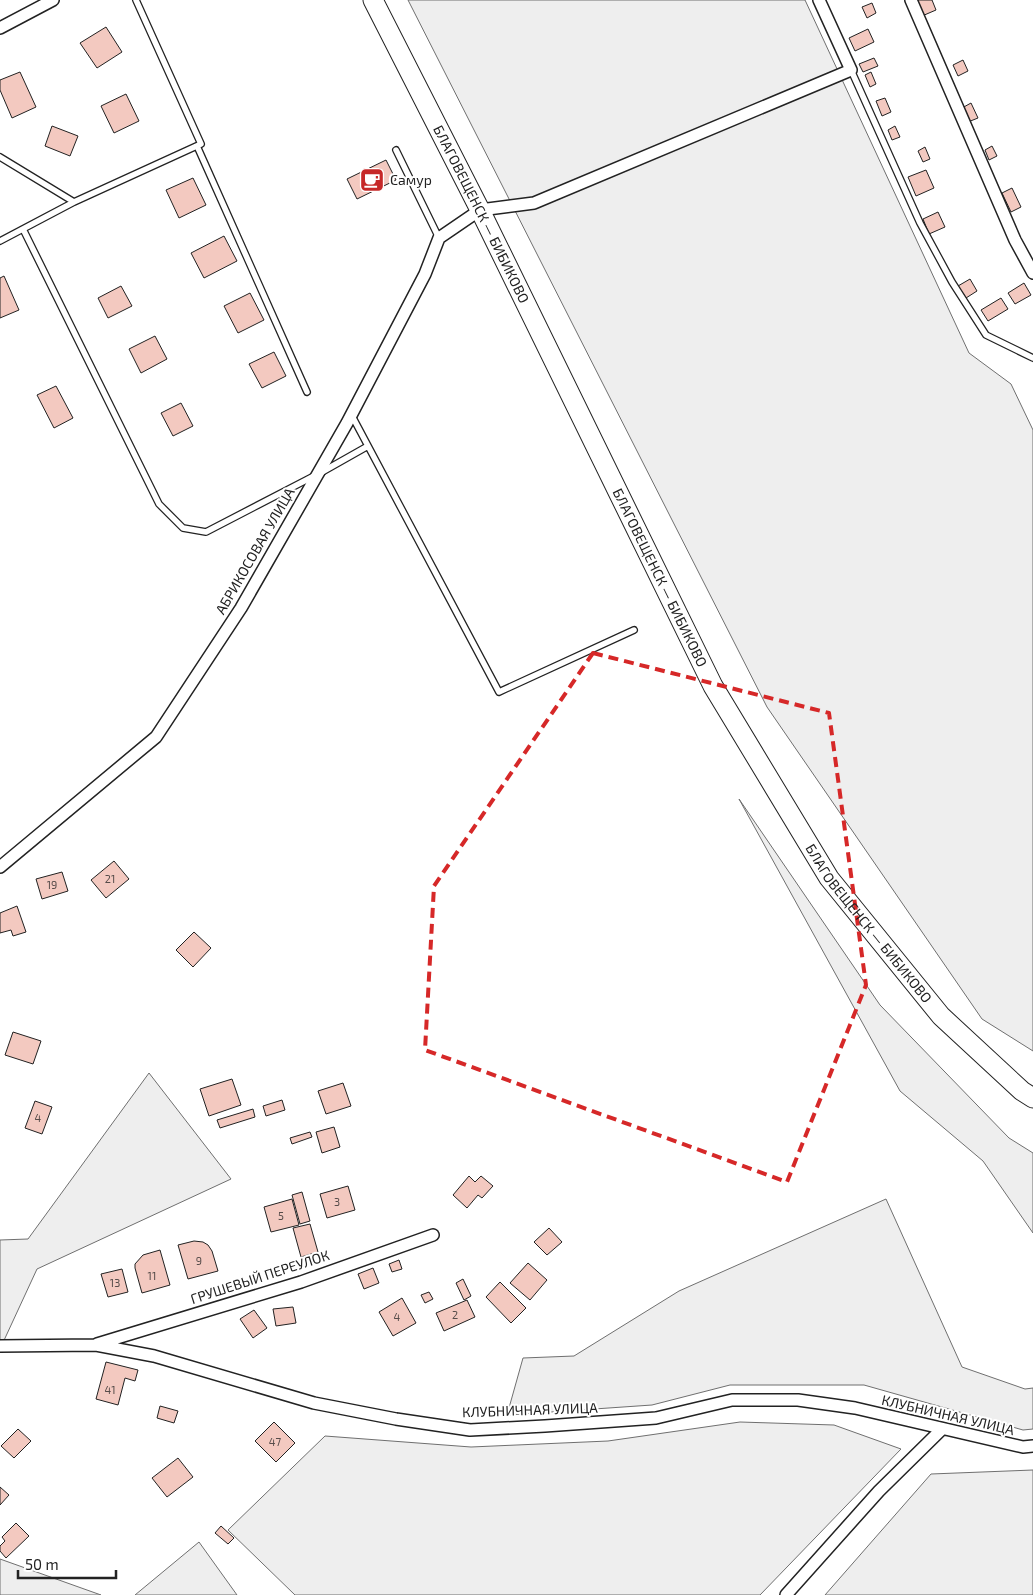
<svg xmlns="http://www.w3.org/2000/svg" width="1033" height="1595" font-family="'Exo 2',sans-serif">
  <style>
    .green { fill: #eee; stroke: #6f6f6f }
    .building { fill: #f3c9c0; stroke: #222 }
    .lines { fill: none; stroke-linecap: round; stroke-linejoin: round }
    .lane-casing { stroke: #222; stroke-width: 8 }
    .street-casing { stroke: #222; stroke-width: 14 }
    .primary-casing { stroke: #222; stroke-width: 21 }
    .lane { stroke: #fff; stroke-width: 5.5 }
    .street { stroke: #fff; stroke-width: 11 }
    .primary { stroke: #fff; stroke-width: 19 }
    .marked { fill: none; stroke: #d62828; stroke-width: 4; stroke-dasharray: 10 6; stroke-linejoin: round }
    .labels { text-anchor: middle; stroke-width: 4; stroke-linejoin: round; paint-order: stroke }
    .number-label { font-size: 11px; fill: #564c4a }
    .poi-label { font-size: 14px; fill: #222; stroke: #fff; text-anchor: start }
    .street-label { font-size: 14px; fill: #222; stroke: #fff }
  </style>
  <rect width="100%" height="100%" fill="#fff"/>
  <path class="green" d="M 408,0 L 805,0 L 969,353 L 1011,384 L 1033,430 L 1033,1051 L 982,1019 L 767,707 Z
    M 739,799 L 880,1005 L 1009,1138 L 1033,1153 L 1033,1233 L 983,1161 L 900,1091 Z
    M 149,1073 L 231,1179 L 37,1269 L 0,1349 L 0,1240 L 28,1239 Z
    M 886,1199 L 962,1367 L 1025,1389 L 1033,1388 L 1033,1429 L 1023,1430 L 864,1385 L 730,1385 L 652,1405 L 507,1415 L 523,1358 L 574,1356 L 679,1291 Z
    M 740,1422 L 834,1425 L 901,1449 L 760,1595 L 295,1595 L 228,1530 L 325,1436 L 471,1447 L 608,1441 Z
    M 1033,1470 L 1033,1595 L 825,1595 L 931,1474 Z
    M 199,1542 L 237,1595 L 135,1595 Z
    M 0,1559 L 101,1595 L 0,1595 Z"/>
  <path class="building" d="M 915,0 L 932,0 L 936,10 L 922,16 Z
    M 872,3 L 876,13 L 867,18 L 862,7 Z
    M 106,27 L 122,52 L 97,68 L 80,43 Z
    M 868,29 L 874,42 L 855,51 L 849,38 Z
    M 874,58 L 878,66 L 863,72 L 859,64 Z
    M 963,60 L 968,71 L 958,76 L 953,65 Z
    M 20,72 L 36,107 L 12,118 L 0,90 L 0,80 Z
    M 871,72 L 876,84 L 870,87 L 865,75 Z
    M 126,94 L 139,121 L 114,133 L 101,106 Z
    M 885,98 L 891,112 L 882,116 L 876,101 Z
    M 971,103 L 978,118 L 968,122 L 962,108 Z
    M 52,126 L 78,136 L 70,156 L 45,146 Z
    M 895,126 L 900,137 L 892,140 L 888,130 Z
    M 992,146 L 997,156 L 989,160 L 985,150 Z
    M 925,147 L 930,159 L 923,162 L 918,151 Z
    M 386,160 L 396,180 L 357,199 L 347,179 Z
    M 926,170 L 934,188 L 916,196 L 908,177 Z
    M 193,178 L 206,205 L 179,218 L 166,190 Z
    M 1012,188 L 1021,207 L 1011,212 L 1002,193 Z
    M 938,212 L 945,227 L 929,234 L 923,219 Z
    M 224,236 L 237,261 L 204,278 L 191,253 Z
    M 4,276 L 19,310 L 0,318 L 0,278 Z
    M 970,279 L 977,291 L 966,298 L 958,286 Z
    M 1024,283 L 1031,295 L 1015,304 L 1008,293 Z
    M 121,286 L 132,306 L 108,318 L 98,298 Z
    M 250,293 L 264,320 L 238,333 L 224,306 Z
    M 1001,298 L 1008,309 L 988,321 L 981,310 Z
    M 155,336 L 167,359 L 141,373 L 129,349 Z
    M 274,352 L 286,376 L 262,388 L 249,364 Z
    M 56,386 L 73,418 L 54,428 L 37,395 Z
    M 181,403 L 193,426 L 173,436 L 161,413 Z
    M 114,861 L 129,879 L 106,898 L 91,880 Z
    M 62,872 L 68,891 L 42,899 L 36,879 Z
    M 17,906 L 26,932 L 13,936 L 11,930 L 0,933 L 0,913 Z
    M 194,932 L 211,948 L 193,967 L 176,950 Z
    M 13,1032 L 41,1041 L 33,1064 L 5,1055 Z
    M 232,1079 L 241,1105 L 209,1116 L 200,1089 Z
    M 343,1083 L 351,1106 L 326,1114 L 318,1091 Z
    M 282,1100 L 285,1110 L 266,1116 L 263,1106 Z
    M 35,1101 L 52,1107 L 42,1134 L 25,1128 Z
    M 253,1109 L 255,1117 L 220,1128 L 217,1120 Z
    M 334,1127 L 340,1147 L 322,1153 L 316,1132 Z
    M 310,1132 L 312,1137 L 292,1144 L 290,1138 Z
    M 469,1176 L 475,1182 L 481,1176 L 493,1186 L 482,1198 L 478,1195 L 467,1208 L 453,1195 Z
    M 348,1186 L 355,1210 L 327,1218 L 320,1194 Z
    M 302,1192 L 310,1221 L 300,1224 L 292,1195 Z
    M 292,1199 L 299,1225 L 271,1232 L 264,1207 Z
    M 310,1224 L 318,1252 L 301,1257 L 293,1228 Z
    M 549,1228 L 562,1242 L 547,1255 L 534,1242 Z
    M 194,1241 L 203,1242 L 208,1245 L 212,1251 L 218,1271 L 188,1279 L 178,1245 Z
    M 160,1250 L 170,1285 L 142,1293 L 135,1268 L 135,1264 L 143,1255 Z
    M 399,1260 L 402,1269 L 392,1272 L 389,1264 Z
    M 528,1263 L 547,1280 L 530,1300 L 510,1283 Z
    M 373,1268 L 379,1283 L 364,1289 L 358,1274 Z
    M 122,1269 L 128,1292 L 108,1297 L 101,1274 Z
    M 463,1279 L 471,1296 L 464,1300 L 456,1283 Z
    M 500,1282 L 526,1308 L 511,1323 L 486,1297 Z
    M 429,1292 L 433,1299 L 425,1303 L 421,1295 Z
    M 402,1298 L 416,1323 L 393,1336 L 379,1312 Z
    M 467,1300 L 475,1317 L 444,1331 L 436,1313 Z
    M 293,1307 L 296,1323 L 276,1326 L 273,1309 Z
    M 254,1310 L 267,1328 L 253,1338 L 240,1319 Z
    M 106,1362 L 138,1370 L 135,1381 L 125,1378 L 118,1405 L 96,1399 Z
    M 160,1406 L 178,1411 L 174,1423 L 157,1418 Z
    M 274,1422 L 295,1443 L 276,1462 L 255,1441 Z
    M 18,1429 L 31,1441 L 14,1458 L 1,1446 Z
    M 178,1458 L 193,1477 L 167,1497 L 152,1478 Z
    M 0,1487 L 9,1495 L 0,1505 Z
    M 16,1523 L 29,1536 L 6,1558 L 0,1551 L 0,1546 L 5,1541 L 2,1537 Z
    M 221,1526 L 234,1538 L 228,1544 L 215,1533 Z"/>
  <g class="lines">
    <defs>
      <path id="lane" d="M 851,70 L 920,223 L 952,282 L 986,335 L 1033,358
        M 197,146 L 307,392
        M 396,150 L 439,238
        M 0,157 L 74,202 L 201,144 L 136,0
        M 23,229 L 159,504 L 183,528 L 206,532 L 314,476
        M 0,241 L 74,202
        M 351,414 L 499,692 L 634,630
        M 322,472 L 368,446"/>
      <path id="street" d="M 911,0 L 1015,240 L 1033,273
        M 0,28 L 53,0
        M 0,867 L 156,737 L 241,608 L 347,423 L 425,274 L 439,238 L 480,210 L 534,203 L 851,70 L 819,0
        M 97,1344 L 301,1282 L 433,1235
        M 0,1346 L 96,1345 L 154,1356 L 314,1403 L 396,1419 L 470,1430 L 545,1426 L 656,1418 L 732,1400 L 798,1400 L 855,1408 L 1023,1447 L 1033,1446
        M 786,1595 L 879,1491 L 942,1429"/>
      <g id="primary">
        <path id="s1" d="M 373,0 L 480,210 L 713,686 L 829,878 L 941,1016 L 1022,1091 L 1033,1098"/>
      </g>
    </defs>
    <use href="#lane" class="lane-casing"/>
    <use href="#street" class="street-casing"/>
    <use href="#primary" class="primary-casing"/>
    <use href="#lane" class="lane"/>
    <use href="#street" class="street"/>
    <use href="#primary" class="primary"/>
  </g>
  <path class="marked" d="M 593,653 L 829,713 L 866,985 L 787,1182 L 425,1050 L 434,886 Z"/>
  <defs>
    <symbol id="cafe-square" viewBox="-11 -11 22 22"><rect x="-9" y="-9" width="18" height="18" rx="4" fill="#c62828" stroke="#fff"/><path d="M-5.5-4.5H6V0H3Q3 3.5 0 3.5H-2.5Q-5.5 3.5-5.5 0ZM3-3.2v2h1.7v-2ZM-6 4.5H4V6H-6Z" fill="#fff"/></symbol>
  </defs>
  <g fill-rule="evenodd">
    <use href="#cafe-square" x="358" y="166" width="28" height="28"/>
  </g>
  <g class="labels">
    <g class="number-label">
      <text x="110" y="883">21</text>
      <text x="52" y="889">19</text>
      <text x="38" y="1122">4</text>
      <text x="337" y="1206">3</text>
      <text x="281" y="1220">5</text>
      <text x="199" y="1265">9</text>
      <text x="152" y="1280">11</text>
      <text x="115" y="1287">13</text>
      <text x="455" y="1319">2</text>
      <text x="397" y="1321">4</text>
      <text x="110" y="1394">41</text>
      <text x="275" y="1446">47</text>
    </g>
    <g class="poi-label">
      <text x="390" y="185">Самур</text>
    </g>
    <g class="street-label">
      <text dy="5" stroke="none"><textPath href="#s1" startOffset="240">БЛАГОВЕЩЕНСК — БИБИКОВО</textPath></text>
      <text transform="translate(255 551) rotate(-60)" y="5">АБРИКОСОВАЯ УЛИЦА</text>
      <text dy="5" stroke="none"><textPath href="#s1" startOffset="645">БЛАГОВЕЩЕНСК — БИБИКОВО</textPath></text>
      <text dy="5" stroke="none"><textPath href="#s1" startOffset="1050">БЛАГОВЕЩЕНСК — БИБИКОВО</textPath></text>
      <text transform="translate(260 1277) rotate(-18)" y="5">ГРУШЕВЫЙ ПЕРЕУЛОК</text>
      <text transform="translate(530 1410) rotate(-2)" y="5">КЛУБНИЧНАЯ УЛИЦА</text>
      <text transform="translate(948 1415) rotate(13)" y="5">КЛУБНИЧНАЯ УЛИЦА</text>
    </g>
  </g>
  <path d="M18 1570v8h98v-8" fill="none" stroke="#222222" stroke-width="2.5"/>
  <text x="25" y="1570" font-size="15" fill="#222222" stroke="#ffffff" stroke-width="4" paint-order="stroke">50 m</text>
</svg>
